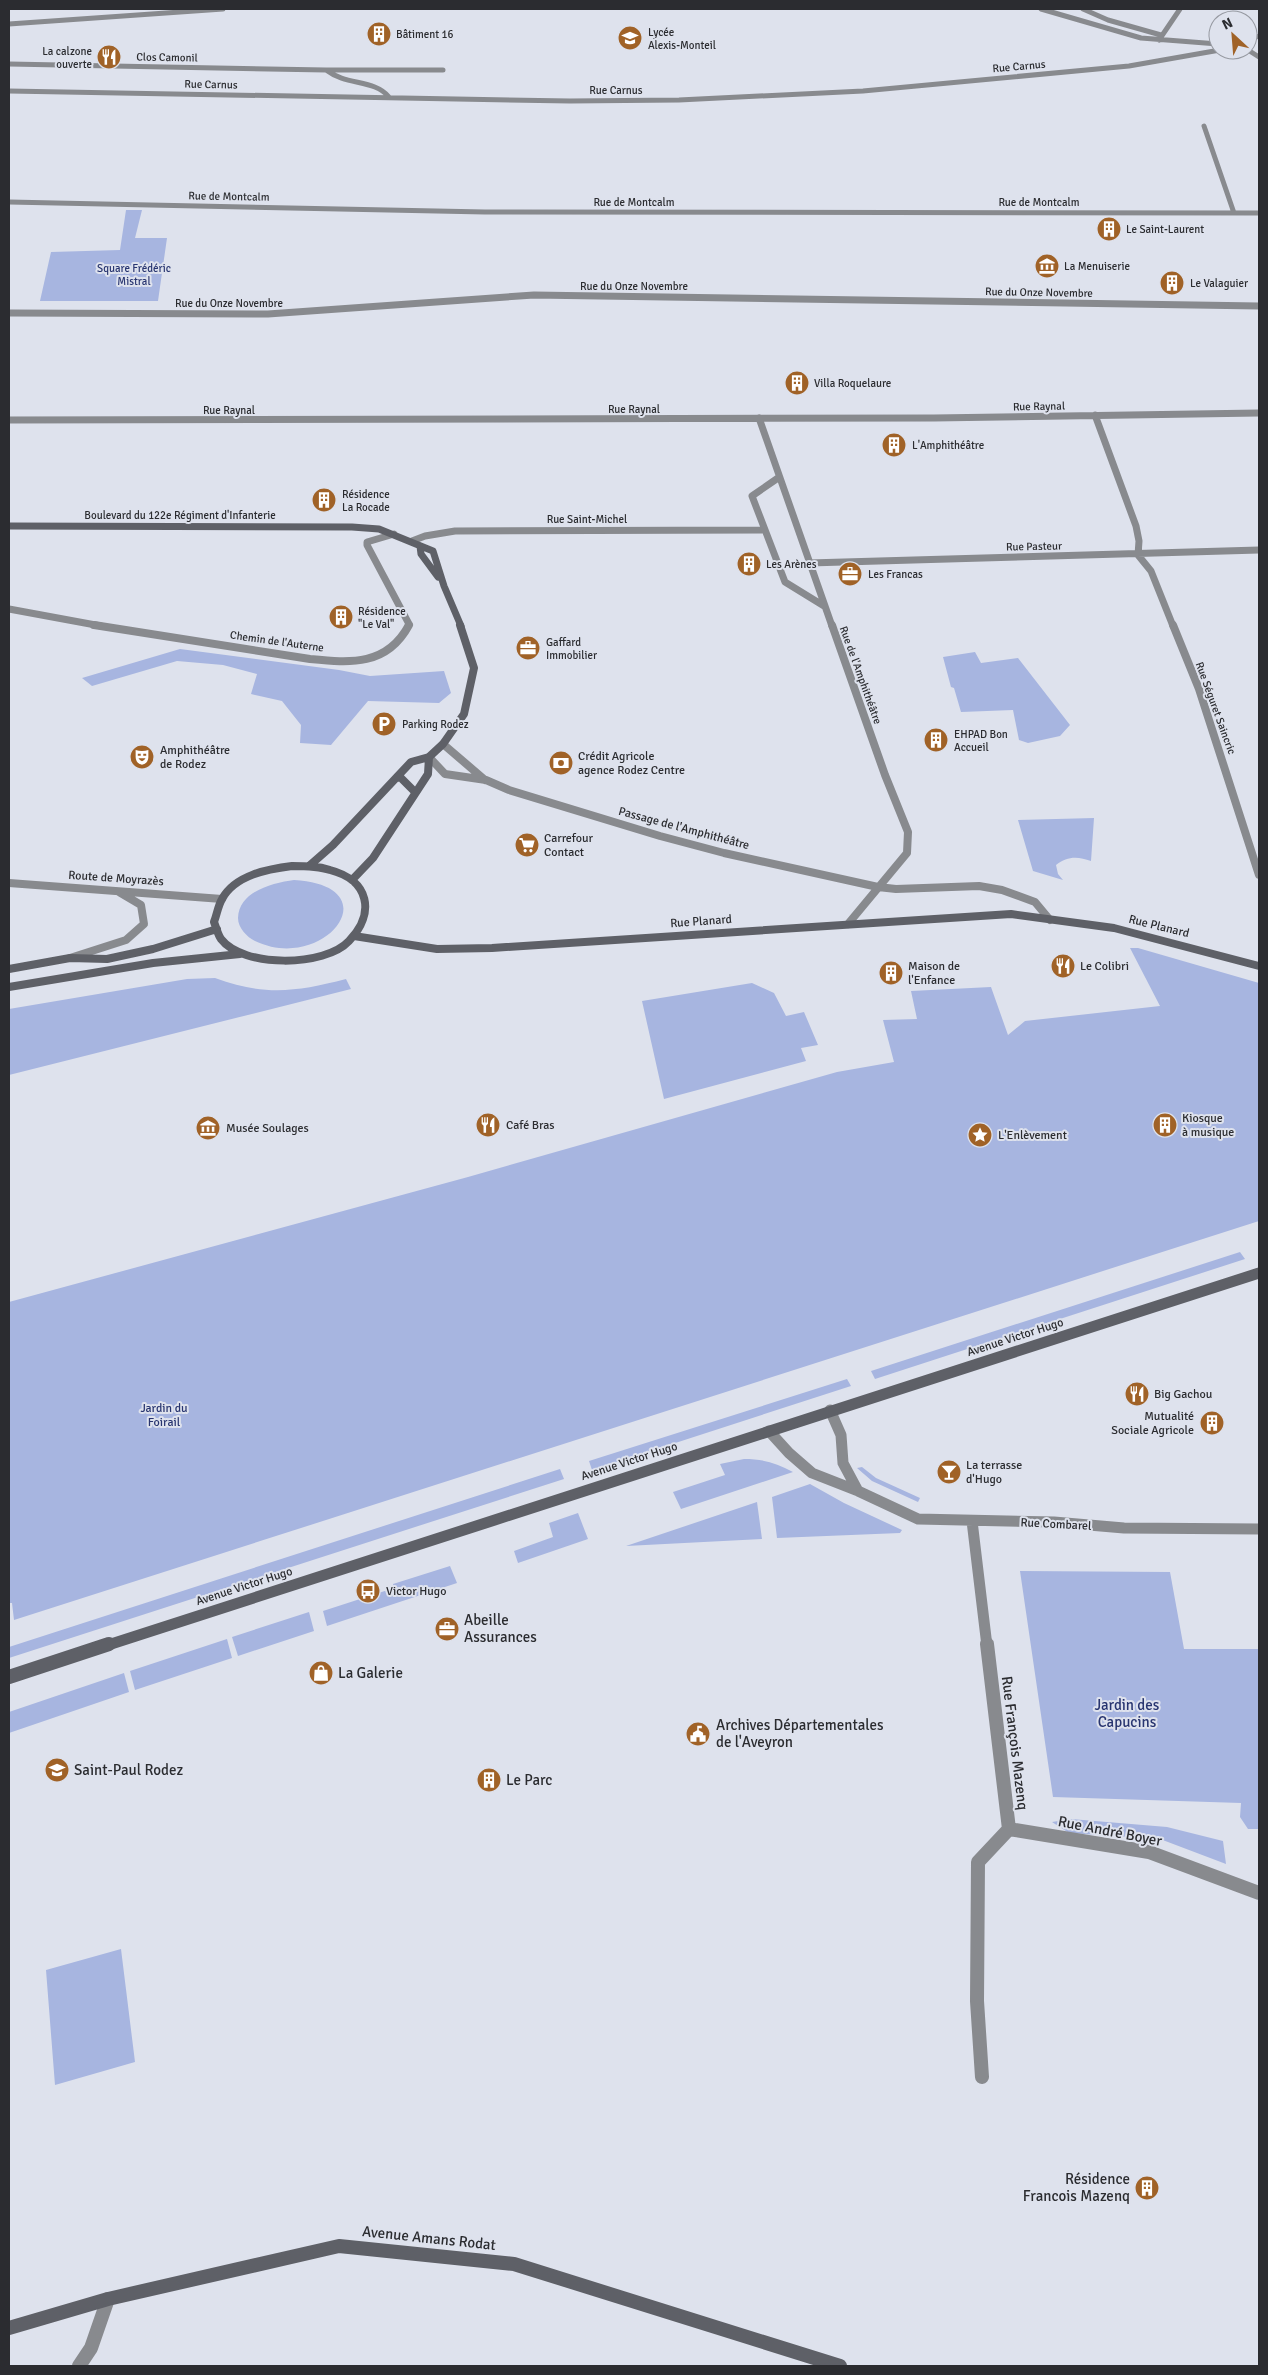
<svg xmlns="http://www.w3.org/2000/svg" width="1268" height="2375" font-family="Signika,sans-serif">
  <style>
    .green { fill: #a7b5e0 }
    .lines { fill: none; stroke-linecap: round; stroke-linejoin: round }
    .minor-far4 { stroke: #888a8e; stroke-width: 5 }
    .minor-far3 { stroke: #888a8e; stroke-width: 7 }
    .minor-far2 { stroke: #888a8e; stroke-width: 8 }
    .minor-far1 { stroke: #888a8e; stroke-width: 11 }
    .minor { stroke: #888a8e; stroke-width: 14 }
    .tertiary { stroke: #888a8e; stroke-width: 8 }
    .secondary-far3 { stroke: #5e6067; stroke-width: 7 }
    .secondary-far2 { stroke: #5e6067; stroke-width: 8 }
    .secondary-far1 { stroke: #5e6067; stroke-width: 11 }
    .secondary { stroke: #5e6067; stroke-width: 14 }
    .labels { text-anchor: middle; stroke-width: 4; stroke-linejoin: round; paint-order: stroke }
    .far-poi-label { font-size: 11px; fill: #2b2c30; stroke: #dee2ed; text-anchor: start }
    .far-street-label { font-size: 11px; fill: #2b2c30; stroke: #dee2ed }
    .far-park-label { font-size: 11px; fill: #283570; stroke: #dee2ed }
    .poi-label { font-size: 12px; fill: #2b2c30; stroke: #dee2ed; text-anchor: start }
    .street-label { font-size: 12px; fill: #2b2c30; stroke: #dee2ed }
    .park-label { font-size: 12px; fill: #283570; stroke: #dee2ed }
    .near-poi-label { font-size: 15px; fill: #2b2c30; stroke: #dee2ed; text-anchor: start }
    .near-park-label { font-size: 15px; fill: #283570; stroke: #dee2ed }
    .near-street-label { font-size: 15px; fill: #2b2c30; stroke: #dee2ed }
  </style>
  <rect width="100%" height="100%" fill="#dee2ed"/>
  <path class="green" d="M 126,210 L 142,210 L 135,238 L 167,238 L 158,301 L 40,301 L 51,252 L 120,250 Z
    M 180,649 L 339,670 L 370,676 L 444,671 L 451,693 L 439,703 L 368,701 L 331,745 L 300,743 L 301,725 L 282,701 L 251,694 L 257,674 L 223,665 L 177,661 L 92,686 L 82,678 Z
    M 975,652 L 981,663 L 1018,658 L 1070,725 L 1060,736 L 1028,743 L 1019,740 L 1013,710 L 961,712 L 954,688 L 951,687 L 943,657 Z
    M 1094,818 L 1091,861 C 1078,856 1067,856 1056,865 L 1058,874 L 1063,880 L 1033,871 L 1018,820 Z
    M 294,880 C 393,886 324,974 255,941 C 247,937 238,928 238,918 C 239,891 273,883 294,880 Z
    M 1130,948 L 1138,948 L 1259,983 L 1259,1221 L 14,1620 L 12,1603 L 9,1603 L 9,1302 L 468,1177 L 837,1072 L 894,1062 L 883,1020 L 917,1019 L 911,991 L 991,987 L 1008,1035 L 1025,1021 L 1160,1006 Z
    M 215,978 C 264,996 296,992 346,979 L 351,989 L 9,1075 L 9,1009 L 187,979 Z
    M 752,983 L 774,993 L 786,1016 L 804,1012 L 818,1045 L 801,1048 L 806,1061 L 664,1099 L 642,1001 Z
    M 1240,1252 L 1245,1259 L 875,1379 L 871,1371 Z
    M 847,1379 L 851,1386 L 592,1470 L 589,1461 Z
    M 744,1459 C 763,1459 776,1463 793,1472 L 681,1509 L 673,1492 L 725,1475 L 720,1464 Z
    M 862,1467 L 876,1478 L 920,1498 L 918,1502 L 872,1481 L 857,1468 Z
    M 560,1469 L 564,1479 L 9,1658 L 9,1647 Z
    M 810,1484 L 844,1503 L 902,1530 L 900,1533 L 777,1538 L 772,1497 Z
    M 757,1502 L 762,1539 L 626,1546 Z
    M 578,1513 L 588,1539 L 518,1563 L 514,1551 L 553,1537 L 549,1523 Z
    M 450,1566 L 457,1583 L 327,1626 L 323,1611 L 394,1588 L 393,1584 Z
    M 1020,1571 L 1170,1572 L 1184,1649 L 1259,1649 L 1259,1829 L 1248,1829 L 1240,1817 L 1241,1803 L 1053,1797 Z
    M 309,1612 L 314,1631 L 238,1656 L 232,1637 Z
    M 227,1639 L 232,1658 L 135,1690 L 130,1671 Z
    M 124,1673 L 129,1692 L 9,1733 L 9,1712 Z
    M 1071,1819 L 1167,1827 L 1223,1841 L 1226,1864 L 1160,1839 L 1069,1833 L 1052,1822 Z
    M 121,1949 L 135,2062 L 55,2085 L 46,1970 Z"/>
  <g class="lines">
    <path class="minor-far4" d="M 1041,9 L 1141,38 L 1218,44
      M 1083,9 L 1108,20 L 1161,35
      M 9,24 L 223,9
      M 1159,40 L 1180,9
      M 1248,40 L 1259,36
      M 1248,50 L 1259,57
      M 9,64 L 326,70 C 347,86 374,79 389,97
      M 326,70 L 443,70
      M 9,91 L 570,101 L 679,100 L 863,91 L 1129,66 L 1220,50
      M 1204,126 L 1234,213
      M 9,202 L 485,212 L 1259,213"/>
    <path class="minor-far3" d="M 9,313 L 268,314 L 534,295 L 1259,306
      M 1095,415 L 1136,526 L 1139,541 L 1138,555 L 1151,571 L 1173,626
      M 759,418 L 832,626
      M 9,420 L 934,418 L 1259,413
      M 778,478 L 752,496 L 785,582 L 824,606
      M 394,534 L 367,542 L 367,545 L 409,624 L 408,626
      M 412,541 L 425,536 L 455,531 L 764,530
      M 809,563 L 1259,550
      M 9,609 L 101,626"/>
    <path class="minor-far2" d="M 94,625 L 310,659 C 351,663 387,666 409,625
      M 832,625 L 885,775 L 908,832 L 907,853 L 848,924
      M 1173,625 L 1199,689 L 1259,875
      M 443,744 L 485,780
      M 429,757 L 445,774 L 486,780 L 509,790 L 660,836 L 724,853 L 878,887 L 896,889 L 979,886 L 1002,890 L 1035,902 L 1050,920"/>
    <path class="minor-far1" d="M 830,1410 L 841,1435 L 843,1463 L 858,1491
      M 769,1431 L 789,1453 L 812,1473 L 858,1491 L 918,1519 L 1054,1522 L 1124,1528 L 1259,1529
      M 972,1521 L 987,1646"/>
    <path class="minor" d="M 1009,1829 L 1149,1852 L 1259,1893
      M 982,2077 L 977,2001 L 978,1862 L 1009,1829 L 987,1644
      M 79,2366 L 91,2348 L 108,2299"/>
    <path class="tertiary" d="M 9,883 L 222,899
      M 70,958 L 126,940 L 144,924 L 141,905 L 119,892"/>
    <path class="secondary-far3" d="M 9,526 L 352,527 L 379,529 L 433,551 L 444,586 L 461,626
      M 420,546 L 421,554 L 438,577"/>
    <path class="secondary-far2" d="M 397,777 L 401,778 L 415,792
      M 292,866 C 305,866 318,866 330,870 C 369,880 376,913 349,941 C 325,967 243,968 221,939 C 218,935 216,927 214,922 C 217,914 218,906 222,899 C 235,875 268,869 292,866 Z
      M 309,866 L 333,845 L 411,762 L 429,757 L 443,744 L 464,714 L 474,668 L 460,625
      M 352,880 L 373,858 L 428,774 L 429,757
      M 354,936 L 437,949 L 492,948 L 1011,914 L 1114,928 L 1259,966
      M 9,969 L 70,958 L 107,959 L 153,949 L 217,929
      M 9,987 L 153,963 L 240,954"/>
    <path class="secondary-far1" d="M 105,1646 L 1259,1273"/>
    <path class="secondary" d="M 9,1677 L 109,1644
      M 9,2328 L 108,2299 L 339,2246 L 514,2264 L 840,2366"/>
  </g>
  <defs>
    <symbol id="building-disc" viewBox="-11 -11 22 22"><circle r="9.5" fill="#a06227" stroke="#dee2ed"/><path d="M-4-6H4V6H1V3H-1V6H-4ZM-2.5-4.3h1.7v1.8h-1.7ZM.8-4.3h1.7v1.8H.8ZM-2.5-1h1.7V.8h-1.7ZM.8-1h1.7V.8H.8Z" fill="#fff"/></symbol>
    <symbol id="school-disc" viewBox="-11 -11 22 22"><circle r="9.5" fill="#a06227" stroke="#dee2ed"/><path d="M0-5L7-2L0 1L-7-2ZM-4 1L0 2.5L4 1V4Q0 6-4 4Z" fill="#fff"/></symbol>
    <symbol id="restaurant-disc" viewBox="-11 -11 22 22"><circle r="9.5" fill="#a06227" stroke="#dee2ed"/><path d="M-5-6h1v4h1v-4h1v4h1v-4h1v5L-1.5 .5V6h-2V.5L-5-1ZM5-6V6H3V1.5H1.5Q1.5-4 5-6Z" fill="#fff"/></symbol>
    <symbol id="museum-disc" viewBox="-11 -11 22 22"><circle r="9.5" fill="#a06227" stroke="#dee2ed"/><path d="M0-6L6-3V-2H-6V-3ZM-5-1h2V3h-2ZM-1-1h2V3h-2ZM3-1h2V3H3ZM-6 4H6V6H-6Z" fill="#fff"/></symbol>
    <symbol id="office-disc" viewBox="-11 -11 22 22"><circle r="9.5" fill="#a06227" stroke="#dee2ed"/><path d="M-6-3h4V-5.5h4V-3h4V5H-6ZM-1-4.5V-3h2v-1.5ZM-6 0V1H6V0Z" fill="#fff"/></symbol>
    <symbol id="parking-disc" viewBox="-11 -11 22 22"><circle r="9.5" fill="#a06227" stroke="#dee2ed"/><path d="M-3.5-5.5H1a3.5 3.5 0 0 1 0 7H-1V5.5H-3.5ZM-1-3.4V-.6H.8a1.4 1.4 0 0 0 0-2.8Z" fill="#fff"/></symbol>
    <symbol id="theatre-disc" viewBox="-11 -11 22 22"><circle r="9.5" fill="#a06227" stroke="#dee2ed"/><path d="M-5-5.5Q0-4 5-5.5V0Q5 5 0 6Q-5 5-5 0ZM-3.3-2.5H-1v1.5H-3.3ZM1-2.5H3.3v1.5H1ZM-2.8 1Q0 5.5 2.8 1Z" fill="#fff"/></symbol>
    <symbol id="bank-disc" viewBox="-11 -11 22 22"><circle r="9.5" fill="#a06227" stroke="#dee2ed"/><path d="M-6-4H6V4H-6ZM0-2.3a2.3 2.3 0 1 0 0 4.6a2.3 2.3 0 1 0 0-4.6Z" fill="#fff"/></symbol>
    <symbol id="supermarket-disc" viewBox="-11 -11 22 22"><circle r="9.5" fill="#a06227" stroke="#dee2ed"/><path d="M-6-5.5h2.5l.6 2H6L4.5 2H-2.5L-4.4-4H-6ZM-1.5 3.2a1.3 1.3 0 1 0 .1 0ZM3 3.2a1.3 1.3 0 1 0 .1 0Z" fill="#fff"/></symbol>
    <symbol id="sight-disc" viewBox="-11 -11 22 22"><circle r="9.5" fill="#a06227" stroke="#dee2ed"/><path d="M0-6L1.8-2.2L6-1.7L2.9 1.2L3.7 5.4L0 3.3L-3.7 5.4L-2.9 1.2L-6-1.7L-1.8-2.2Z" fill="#fff"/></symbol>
    <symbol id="bar-disc" viewBox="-11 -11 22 22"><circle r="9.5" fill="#a06227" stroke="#dee2ed"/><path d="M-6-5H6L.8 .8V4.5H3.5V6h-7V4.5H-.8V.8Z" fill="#fff"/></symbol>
    <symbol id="bus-disc" viewBox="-11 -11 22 22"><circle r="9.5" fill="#a06227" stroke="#dee2ed"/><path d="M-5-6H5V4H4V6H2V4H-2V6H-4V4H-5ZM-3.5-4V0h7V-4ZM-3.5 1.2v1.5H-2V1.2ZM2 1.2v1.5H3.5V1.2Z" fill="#fff"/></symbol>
    <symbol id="shop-disc" viewBox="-11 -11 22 22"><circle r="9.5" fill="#a06227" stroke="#dee2ed"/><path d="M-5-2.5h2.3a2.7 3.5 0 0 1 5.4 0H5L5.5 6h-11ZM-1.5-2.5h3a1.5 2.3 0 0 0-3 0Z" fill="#fff"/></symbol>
    <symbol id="civic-disc" viewBox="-11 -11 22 22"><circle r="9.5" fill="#a06227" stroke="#dee2ed"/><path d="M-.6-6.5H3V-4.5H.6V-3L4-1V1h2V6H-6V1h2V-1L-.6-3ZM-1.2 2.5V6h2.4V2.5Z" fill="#fff"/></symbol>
  </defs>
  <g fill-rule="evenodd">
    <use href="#building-disc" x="365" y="20" width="28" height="28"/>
    <use href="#school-disc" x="616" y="24" width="28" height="28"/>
    <use href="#restaurant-disc" x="95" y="43" width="28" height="28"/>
    <use href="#building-disc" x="1095" y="215" width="28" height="28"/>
    <use href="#museum-disc" x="1033" y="252" width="28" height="28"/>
    <use href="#building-disc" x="1158" y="269" width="28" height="28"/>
    <use href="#building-disc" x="783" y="369" width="28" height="28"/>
    <use href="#building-disc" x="880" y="431" width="28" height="28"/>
    <use href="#building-disc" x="310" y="486" width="28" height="28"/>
    <use href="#building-disc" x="735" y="550" width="28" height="28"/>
    <use href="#office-disc" x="836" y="560" width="28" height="28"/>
    <use href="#building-disc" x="327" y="603" width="28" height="28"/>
    <use href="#office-disc" x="514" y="634" width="28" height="28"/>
    <use href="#parking-disc" x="370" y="710" width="28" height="28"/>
    <use href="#building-disc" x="922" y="726" width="28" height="28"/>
    <use href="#theatre-disc" x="128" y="743" width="28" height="28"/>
    <use href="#bank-disc" x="547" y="749" width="28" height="28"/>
    <use href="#supermarket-disc" x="513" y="831" width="28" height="28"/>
    <use href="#restaurant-disc" x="1049" y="952" width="28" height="28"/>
    <use href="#building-disc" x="877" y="959" width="28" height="28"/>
    <use href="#restaurant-disc" x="474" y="1111" width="28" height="28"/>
    <use href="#building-disc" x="1151" y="1111" width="28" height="28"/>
    <use href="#museum-disc" x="194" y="1114" width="28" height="28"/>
    <use href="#sight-disc" x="966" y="1121" width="28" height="28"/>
    <use href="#restaurant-disc" x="1123" y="1380" width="28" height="28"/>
    <use href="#building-disc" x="1198" y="1409" width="28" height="28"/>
    <use href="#bar-disc" x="935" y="1458" width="28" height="28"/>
    <use href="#bus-disc" x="354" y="1577" width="28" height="28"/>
    <use href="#office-disc" x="433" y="1615" width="28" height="28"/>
    <use href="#shop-disc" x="307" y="1659" width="28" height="28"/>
    <use href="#civic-disc" x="684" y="1720" width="28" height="28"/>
    <use href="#school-disc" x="43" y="1756" width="28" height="28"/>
    <use href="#building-disc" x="475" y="1766" width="28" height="28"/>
    <use href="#building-disc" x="1133" y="2174" width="28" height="28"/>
  </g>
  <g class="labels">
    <g class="far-poi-label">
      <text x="648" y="36">Lycée<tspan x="648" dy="13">Alexis-Monteil</tspan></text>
      <text x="396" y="38">Bâtiment 16</text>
      <text x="92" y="55" text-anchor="end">La calzone<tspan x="92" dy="13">ouverte</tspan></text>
      <text x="1126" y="233">Le Saint-Laurent</text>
      <text x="1064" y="270">La Menuiserie</text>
      <text x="1190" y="287">Le Valaguier</text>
      <text x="814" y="387">Villa Roquelaure</text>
      <text x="912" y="449">L'Amphithéâtre</text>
      <text x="342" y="498">Résidence<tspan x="342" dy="13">La Rocade</tspan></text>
      <text x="766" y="568">Les Arènes</text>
      <text x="868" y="578">Les Francas</text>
      <text x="358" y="615">Résidence<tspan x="358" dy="13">"Le Val"</tspan></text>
      <text x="546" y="646">Gaffard<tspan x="546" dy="13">Immobilier</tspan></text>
      <text x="402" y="728">Parking Rodez</text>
      <text x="954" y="738">EHPAD Bon<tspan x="954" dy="13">Accueil</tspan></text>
    </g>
    <g class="far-street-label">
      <text transform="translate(167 57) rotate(1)" y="4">Clos Camonil</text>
      <text transform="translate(1019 66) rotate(-5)" y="4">Rue Carnus</text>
      <text transform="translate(211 84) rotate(1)" y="4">Rue Carnus</text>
      <text x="616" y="94">Rue Carnus</text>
      <text transform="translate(229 196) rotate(1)" y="4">Rue de Montcalm</text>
      <text x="634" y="206">Rue de Montcalm</text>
      <text x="1039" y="206">Rue de Montcalm</text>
      <text x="634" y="290">Rue du Onze Novembre</text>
      <text transform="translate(1039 292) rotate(1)" y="4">Rue du Onze Novembre</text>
      <text x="229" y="307">Rue du Onze Novembre</text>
      <text transform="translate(1039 406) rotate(-1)" y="4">Rue Raynal</text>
      <text x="634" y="413">Rue Raynal</text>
      <text x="229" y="414">Rue Raynal</text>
      <text x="180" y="519">Boulevard du 122e Régiment d'Infanterie</text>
      <text x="587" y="523">Rue Saint-Michel</text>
      <text transform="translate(1034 546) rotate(-1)" y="4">Rue Pasteur</text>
      <text transform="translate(277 641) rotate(8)" y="4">Chemin de l'Auterne</text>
      <text transform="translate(861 675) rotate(70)" y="4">Rue de l'Amphithéâtre</text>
      <text transform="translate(1216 708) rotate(70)" y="4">Rue Séguret Saincric</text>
    </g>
    <g class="far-park-label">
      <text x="134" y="272">Square Frédéric<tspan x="134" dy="13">Mistral</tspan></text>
    </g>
    <g class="poi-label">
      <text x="160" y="754">Amphithéâtre<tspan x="160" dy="14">de Rodez</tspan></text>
      <text x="578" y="760">Crédit Agricole<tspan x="578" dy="14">agence Rodez Centre</tspan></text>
      <text x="544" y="842">Carrefour<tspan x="544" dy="14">Contact</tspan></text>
      <text x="908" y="970">Maison de<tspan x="908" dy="14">l'Enfance</tspan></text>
      <text x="1080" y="970">Le Colibri</text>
      <text x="1182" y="1122">Kiosque<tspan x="1182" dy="14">à musique</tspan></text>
      <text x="506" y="1129">Café Bras</text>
      <text x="226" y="1132">Musée Soulages</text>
      <text x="998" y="1139">L'Enlèvement</text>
      <text x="1154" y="1398">Big Gachou</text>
      <text x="1194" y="1420" text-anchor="end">Mutualité<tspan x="1194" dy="14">Sociale Agricole</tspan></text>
      <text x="966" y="1469">La terrasse<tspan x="966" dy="14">d'Hugo</tspan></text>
      <text x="386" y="1595">Victor Hugo</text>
    </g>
    <g class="street-label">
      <text transform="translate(684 828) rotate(15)" y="4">Passage de l'Amphithéâtre</text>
      <text transform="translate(116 878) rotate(4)" y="4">Route de Moyrazès</text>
      <text transform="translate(701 921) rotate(-4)" y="4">Rue Planard</text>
      <text transform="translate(1159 926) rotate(14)" y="4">Rue Planard</text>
      <text transform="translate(1015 1337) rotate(-18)" y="4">Avenue Victor Hugo</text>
      <text transform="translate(629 1461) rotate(-18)" y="4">Avenue Victor Hugo</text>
      <text transform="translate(1056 1524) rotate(3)" y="4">Rue Combarel</text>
      <text transform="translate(244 1586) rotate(-18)" y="4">Avenue Victor Hugo</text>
    </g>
    <g class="park-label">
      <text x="164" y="1412">Jardin du<tspan x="164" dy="14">Foirail</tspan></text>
    </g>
    <g class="near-poi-label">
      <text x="464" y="1625">Abeille<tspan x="464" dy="17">Assurances</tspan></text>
      <text x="338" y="1678">La Galerie</text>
      <text x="716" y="1730">Archives Départementales<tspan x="716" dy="17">de l'Aveyron</tspan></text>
      <text x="74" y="1775">Saint-Paul Rodez</text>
      <text x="506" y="1785">Le Parc</text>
      <text x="1130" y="2184" text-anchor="end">Résidence<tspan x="1130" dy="17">Francois Mazenq</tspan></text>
    </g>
    <g class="near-park-label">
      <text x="1127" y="1710">Jardin des<tspan x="1127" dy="17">Capucins</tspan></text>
    </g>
    <g class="near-street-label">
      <text transform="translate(1015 1743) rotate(83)" y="5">Rue François Mazenq</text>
      <text transform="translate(1110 1831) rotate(11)" y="5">Rue André Boyer</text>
      <text transform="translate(429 2238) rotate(6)" y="5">Avenue Amans Rodat</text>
    </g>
  </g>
  <rect width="1268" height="2375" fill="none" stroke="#2b2c30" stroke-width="20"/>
  <g transform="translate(1233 35) rotate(334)"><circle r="24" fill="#dee2ed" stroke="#9699a1"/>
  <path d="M0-4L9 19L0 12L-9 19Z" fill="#a06227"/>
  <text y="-8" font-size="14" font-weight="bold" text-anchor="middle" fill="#2b2c30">N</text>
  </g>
</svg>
